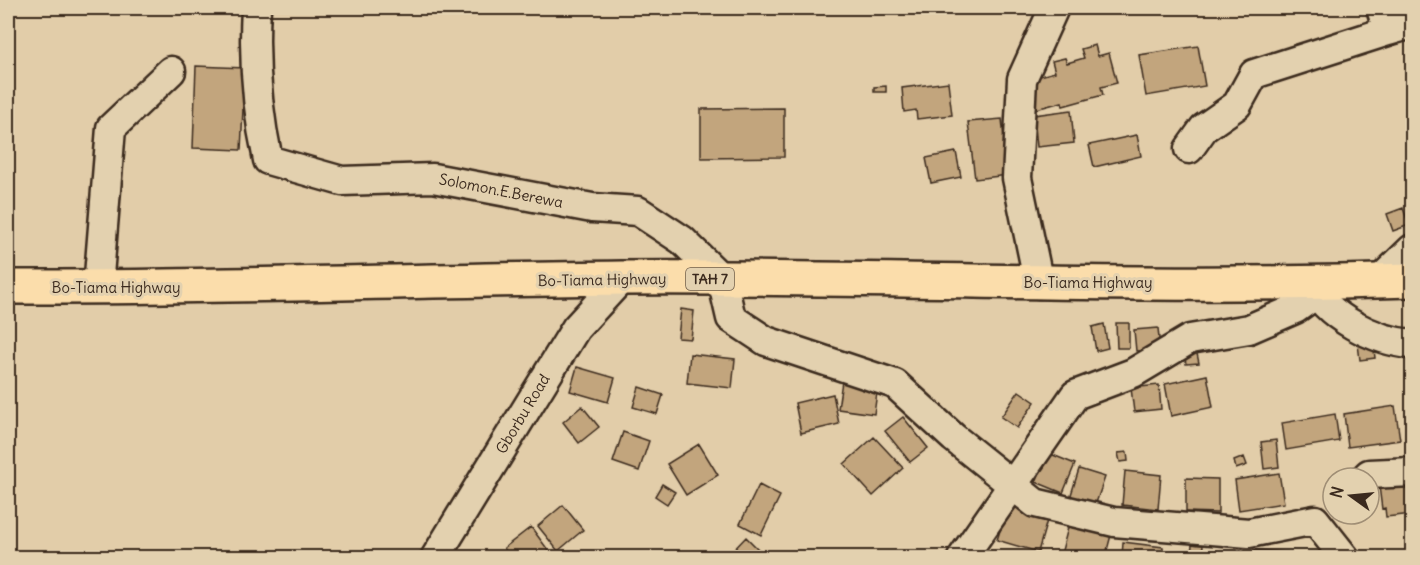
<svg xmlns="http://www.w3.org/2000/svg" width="1420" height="565" font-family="Delius,sans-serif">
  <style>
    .building { fill: #c2a57d; stroke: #3b2a1e; stroke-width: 1.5 }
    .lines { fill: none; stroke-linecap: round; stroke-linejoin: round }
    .minor-casing { stroke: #3b2a1e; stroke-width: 33 }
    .trunk-casing { stroke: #3b2a1e; stroke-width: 38 }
    .minor { stroke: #e3d1af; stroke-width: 28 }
    .trunk { stroke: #fbddab; stroke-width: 33 }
    .labels { text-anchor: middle; stroke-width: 6; stroke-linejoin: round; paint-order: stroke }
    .shield { fill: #e3d1af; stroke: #6d5c4a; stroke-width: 1.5 }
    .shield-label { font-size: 14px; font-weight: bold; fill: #3b2a1e }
    .street-label { font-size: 15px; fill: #3b2a1e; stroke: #e3d1af }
  </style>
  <rect width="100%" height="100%" fill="#e2cda9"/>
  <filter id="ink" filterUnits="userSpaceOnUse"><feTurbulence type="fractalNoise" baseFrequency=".0167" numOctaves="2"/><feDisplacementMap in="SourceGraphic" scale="12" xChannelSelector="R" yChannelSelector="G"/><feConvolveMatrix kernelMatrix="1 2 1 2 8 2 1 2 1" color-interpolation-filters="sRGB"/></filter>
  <g filter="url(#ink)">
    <path class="building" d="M 1095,45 L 1098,56 L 1109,53 L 1117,83 L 1101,87 L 1103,95 L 1063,106 L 1062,102 L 1036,109 L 1029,79 L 1055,72 L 1052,61 L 1065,58 L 1067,63 L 1084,58 L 1081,49 Z
      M 1198,46 L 1205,86 L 1146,96 L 1139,55 Z
      M 196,66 L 245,68 L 241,150 L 193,148 Z
      M 948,82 L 952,115 L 917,119 L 916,110 L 904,112 L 902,88 Z
      M 886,86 L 886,92 L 874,92 L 874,87 Z
      M 784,108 L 784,157 L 701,158 L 701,109 Z
      M 1071,110 L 1074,143 L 1037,147 L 1034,115 Z
      M 1002,119 L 1008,175 L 975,179 L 968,122 Z
      M 1137,135 L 1141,156 L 1094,167 L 1089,145 Z
      M 956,152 L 961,177 L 931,183 L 926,158 Z
      M 1403,208 L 1409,225 L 1393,231 L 1387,214 Z
      M 681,309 L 694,311 L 691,339 L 678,338 Z
      M 1116,323 L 1129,323 L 1129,348 L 1117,348 Z
      M 1104,324 L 1108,348 L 1096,351 L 1092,327 Z
      M 1158,328 L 1160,349 L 1136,351 L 1134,330 Z
      M 1373,342 L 1375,358 L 1360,360 L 1358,344 Z
      M 1196,349 L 1199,363 L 1186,364 L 1184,352 Z
      M 690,354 L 735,359 L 732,388 L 687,383 Z
      M 577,367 L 615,378 L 608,402 L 570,391 Z
      M 1207,375 L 1213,407 L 1171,416 L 1165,384 Z
      M 842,381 L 878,385 L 874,414 L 838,409 Z
      M 1159,385 L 1161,409 L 1134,412 L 1131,388 Z
      M 639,387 L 663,395 L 657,414 L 633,407 Z
      M 1019,391 L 1035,402 L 1017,428 L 1001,417 Z
      M 833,394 L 839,424 L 801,433 L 795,403 Z
      M 582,406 L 599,427 L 579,443 L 563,422 Z
      M 1395,406 L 1400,440 L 1348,447 L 1344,414 Z
      M 1335,414 L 1339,441 L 1286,450 L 1282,423 Z
      M 903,417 L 928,448 L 910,462 L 885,431 Z
      M 623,432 L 649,441 L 639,471 L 613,462 Z
      M 874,437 L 903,468 L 873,496 L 844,464 Z
      M 1276,440 L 1279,467 L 1264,469 L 1261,442 Z
      M 699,444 L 718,475 L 686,495 L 667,464 Z
      M 1127,452 L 1128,461 L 1120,462 L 1118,453 Z
      M 1048,453 L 1075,464 L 1063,493 L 1036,482 Z
      M 1244,457 L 1247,465 L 1236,469 L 1234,461 Z
      M 1079,469 L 1105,477 L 1095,506 L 1070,498 Z
      M 1125,471 L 1161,475 L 1158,509 L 1122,505 Z
      M 1279,473 L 1284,503 L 1239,510 L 1235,480 Z
      M 1186,478 L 1218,479 L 1218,513 L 1186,512 Z
      M 1409,482 L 1412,514 L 1386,517 L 1385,508 L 1382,509 L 1379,486 Z
      M 662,484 L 675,492 L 667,504 L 655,496 Z
      M 759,485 L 780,496 L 761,535 L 740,524 Z
      M 563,505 L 583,530 L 558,551 L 538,526 Z
      M 1008,505 L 1048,517 L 1038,552 L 997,540 Z
      M 1069,524 L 1111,535 L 1105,558 L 1060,558 Z
      M 531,527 L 554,558 L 511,558 L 504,548 Z
      M 746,537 L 760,551 L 753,558 L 726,558 Z
      M 1123,542 L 1163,547 L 1162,558 L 1122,558 Z
      M 1192,544 L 1203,545 L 1202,558 L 1191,558 Z
      M 1254,550 L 1287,552 L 1286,558 L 1254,558 Z
      M 1310,552 L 1339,553 L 1338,558 L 1310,558 Z
      M 1232,554 L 1250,556 L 1250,558 L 1232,558 Z"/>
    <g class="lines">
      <defs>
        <path id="minor" d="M 256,8 C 253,59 257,110 268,160 L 342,181 L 433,178 L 592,208 L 638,211 L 682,240 L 722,279 L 731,318 L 766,341 L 895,384 L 954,438 L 1035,503 L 1114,522 L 1249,533 L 1315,520 L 1345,558
          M 1381,8 L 1388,31 L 1412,24
          M 1189,149 L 1204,128 L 1237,105 L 1254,74 L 1388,31
          M 1379,281 L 1412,249
          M 1310,282 C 1326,317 1375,341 1412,344
          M 1039,284 L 1017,178 L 1022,79 L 1054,8
          M 98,288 L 111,128 L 171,71
          M 1365,478 L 1369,474 L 1412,472
          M 435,558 L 576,328 L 622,278
          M 962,558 L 1075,395 L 1133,373 L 1190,339 L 1249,329 L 1295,309 L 1316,294"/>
        <path id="trunk" d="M 8,287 C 212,288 417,280 622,278 C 885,276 1149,289 1412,280"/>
      </defs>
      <use href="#minor" class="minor-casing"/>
      <use href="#trunk" class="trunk-casing"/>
      <use href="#minor" class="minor"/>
      <use href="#trunk" class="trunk"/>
    </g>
  </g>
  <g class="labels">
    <rect class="shield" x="686" y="268" width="48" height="22" rx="4.5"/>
    <g class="shield-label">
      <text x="710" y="284">TAH 7</text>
    </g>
    <g class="street-label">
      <text transform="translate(501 191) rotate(11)" y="5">Solomon.E.Berewa</text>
      <text transform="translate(602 280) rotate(-1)" y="5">Bo-Tiama Highway</text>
      <text x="1088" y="288">Bo-Tiama Highway</text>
      <text x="116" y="293">Bo-Tiama Highway</text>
      <text transform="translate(523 414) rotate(-59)" y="5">Gborbu Road</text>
    </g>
  </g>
  <rect width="1420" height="565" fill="none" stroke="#e3d1af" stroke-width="30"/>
  <rect x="15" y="15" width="1390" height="535" fill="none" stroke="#3b2a1e" stroke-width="2" filter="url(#ink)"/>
  <g transform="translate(1351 496) rotate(285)"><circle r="28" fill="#e3d1af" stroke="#a08e75" stroke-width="1.5"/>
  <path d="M0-4.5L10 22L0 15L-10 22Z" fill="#3b2a1e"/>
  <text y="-9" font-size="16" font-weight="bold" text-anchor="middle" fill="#3b2a1e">N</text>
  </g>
</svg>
